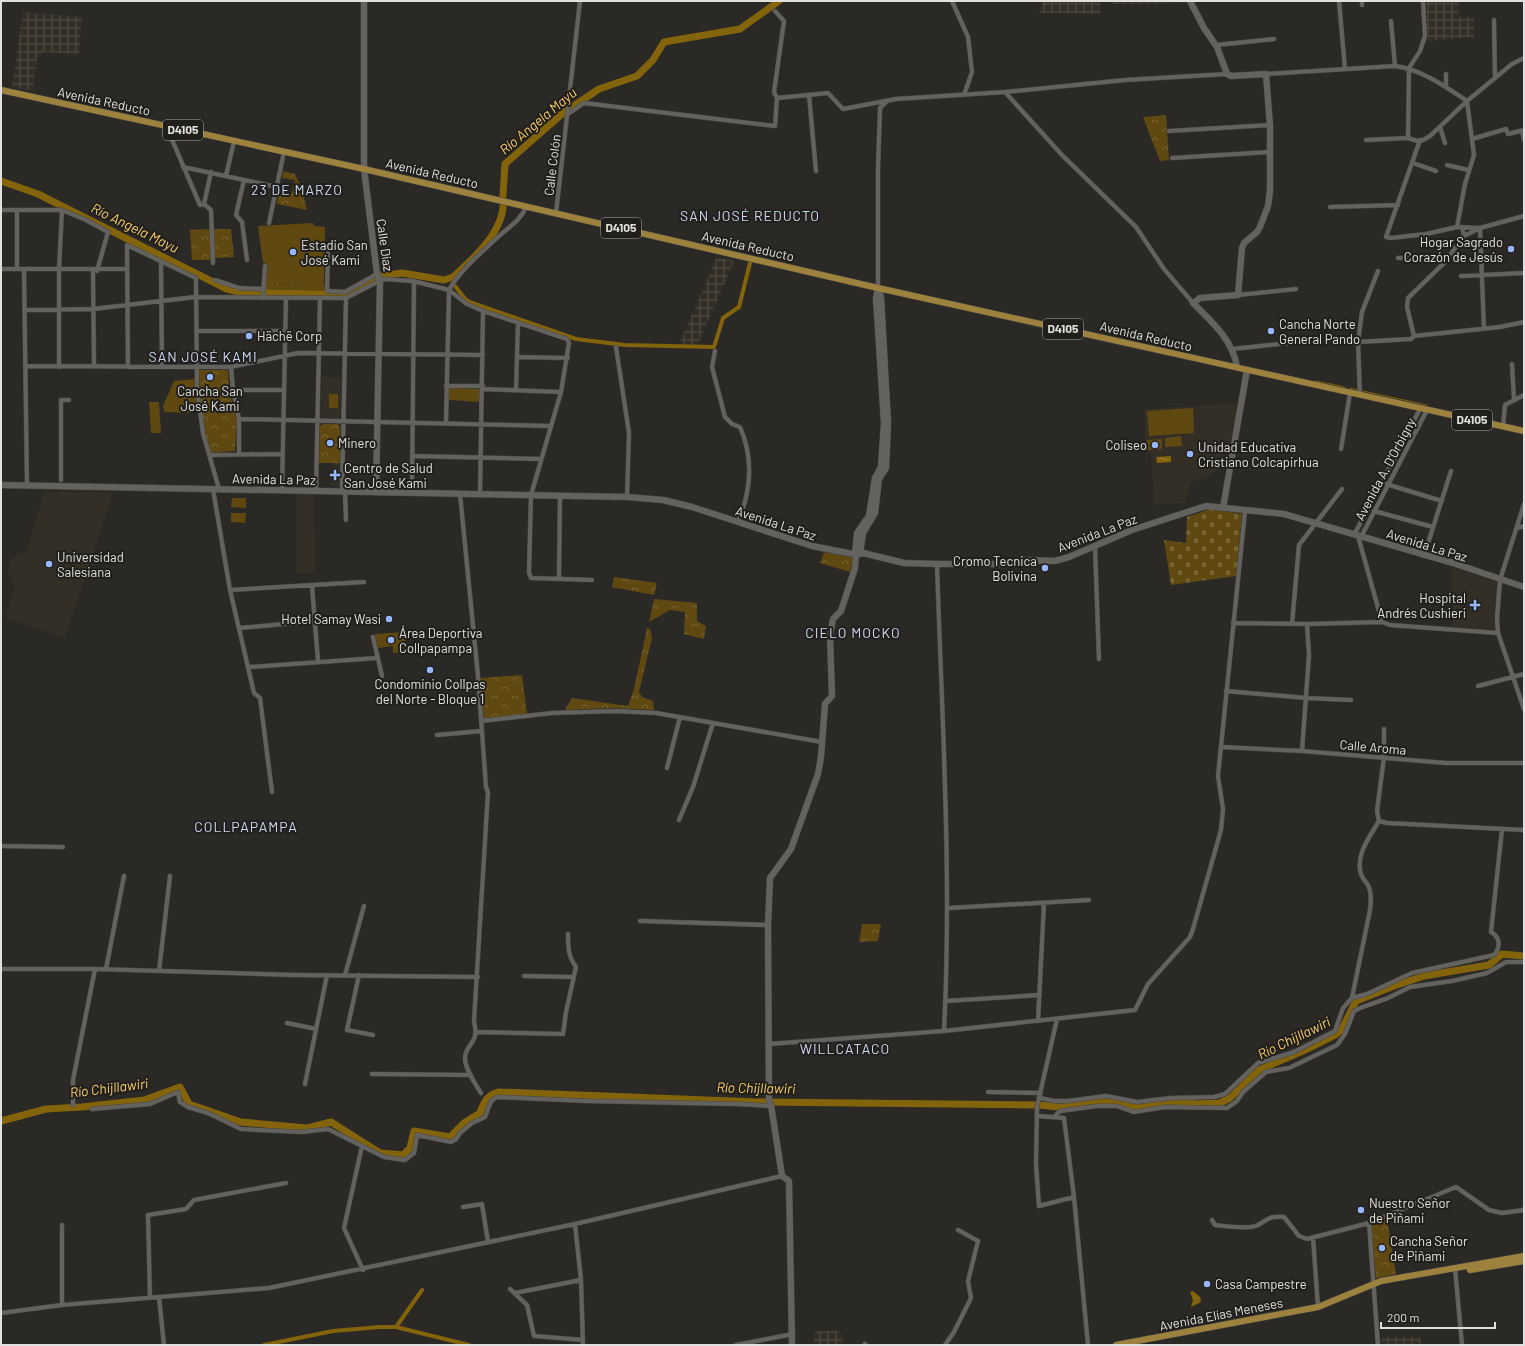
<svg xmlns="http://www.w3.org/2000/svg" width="1525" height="1346" font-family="Barlow,sans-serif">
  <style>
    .built { fill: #332f26 }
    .industrial { fill: url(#industrial-grid) }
    .grass { fill: #604910 }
    .forest { fill: url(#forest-crowns) }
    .cemetery { fill: url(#cemetery-stones) }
    .water { fill: url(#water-ripples) }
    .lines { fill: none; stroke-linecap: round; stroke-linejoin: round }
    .stream { stroke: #84640b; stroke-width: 1 }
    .canal { stroke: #84640b; stroke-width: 4 }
    .river { stroke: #84640b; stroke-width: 7 }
    .street-casing { stroke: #494845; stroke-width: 5 }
    .secondary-casing { stroke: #494845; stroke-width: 7 }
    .primary-casing { stroke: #494845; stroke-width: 7 }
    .street { stroke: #63625e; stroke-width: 4 }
    .secondary { stroke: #63625e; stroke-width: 6 }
    .primary { stroke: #9d823d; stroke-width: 6 }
    .poi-dot { fill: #97b6fd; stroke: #211f1c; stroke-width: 1.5 }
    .labels { text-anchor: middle; stroke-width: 4; stroke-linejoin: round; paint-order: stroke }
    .shield { fill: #211f1c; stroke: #a7a6a4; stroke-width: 1 }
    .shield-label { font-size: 12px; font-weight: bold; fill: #e1e0de }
    .street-label { font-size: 13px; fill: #e1e0de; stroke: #211f1c }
    .poi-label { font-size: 13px; fill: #e1e0de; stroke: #211f1c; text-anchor: start }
    .water-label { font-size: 14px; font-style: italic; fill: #f8cd6a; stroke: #211f1c }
    .neighbourhood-label { font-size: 14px; letter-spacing: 1px; fill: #ccd9f4; stroke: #211f1c }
  </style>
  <defs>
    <pattern id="industrial-grid" width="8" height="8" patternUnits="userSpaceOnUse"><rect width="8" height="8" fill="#332f26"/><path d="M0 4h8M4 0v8" fill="none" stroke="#504d45"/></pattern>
    <pattern id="forest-crowns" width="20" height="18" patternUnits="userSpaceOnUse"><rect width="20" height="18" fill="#604910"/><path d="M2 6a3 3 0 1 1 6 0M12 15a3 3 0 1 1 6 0" fill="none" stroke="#766332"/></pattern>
    <pattern id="cemetery-stones" width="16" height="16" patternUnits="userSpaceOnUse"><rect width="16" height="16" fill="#604910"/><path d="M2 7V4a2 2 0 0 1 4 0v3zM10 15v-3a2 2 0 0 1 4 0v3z" fill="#766332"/></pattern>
    <pattern id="water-ripples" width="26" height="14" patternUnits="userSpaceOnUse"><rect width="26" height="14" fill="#84640b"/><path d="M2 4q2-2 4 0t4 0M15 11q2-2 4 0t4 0" fill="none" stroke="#9b813a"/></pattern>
  </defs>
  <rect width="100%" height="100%" fill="#2a2926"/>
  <path class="built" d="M 322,377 L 341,378 L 340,419 L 321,419 Z
    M 1238,403 L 1226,465 L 1205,478 L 1190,483 L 1186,503 L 1154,505 L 1151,454 L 1146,455 L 1144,409 Z
    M 332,463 L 340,463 L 339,486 L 331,486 Z
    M 44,492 L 113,493 L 65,638 L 5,618 L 15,587 L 8,574 L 8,568 L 11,560 L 17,555 L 26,552 Z
    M 296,495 L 314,495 L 315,573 L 296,573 Z
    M 1452,567 L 1498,583 L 1495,627 L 1493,629 L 1453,627 Z"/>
  <path class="industrial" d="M 1043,1 L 1100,1 L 1100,14 L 1039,13 Z
    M 1111,1 L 1185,1 L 1186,3 L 1111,4 Z
    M 1426,1 L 1459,1 L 1459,17 L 1474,17 L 1474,37 L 1428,41 Z
    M 23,12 L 82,17 L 79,54 L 43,52 L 36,61 L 33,91 L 12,87 Z
    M 717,257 L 734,261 L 696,348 L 678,347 Z
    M 834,1330 L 843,1334 L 843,1345 L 814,1345 L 814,1332 Z
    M 1381,1337 L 1420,1337 L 1421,1345 L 1382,1345 Z"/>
  <path class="grass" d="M 313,223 L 314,226 L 325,227 L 324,284 L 266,283 L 266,263 L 263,263 L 258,226 Z
    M 195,379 L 197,405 L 190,406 L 190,413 L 164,412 L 163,406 L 174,381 Z
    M 449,388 L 480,389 L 479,402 L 449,400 Z
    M 329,394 L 338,394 L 338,408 L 329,408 Z
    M 149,402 L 159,402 L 161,433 L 151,433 Z
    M 1193,408 L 1194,433 L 1149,436 L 1147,411 Z
    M 1181,436 L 1182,446 L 1165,447 L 1165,438 Z
    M 1162,439 L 1162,449 L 1147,450 L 1147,440 Z
    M 232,498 L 246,498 L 246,508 L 231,507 Z
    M 231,513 L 246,513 L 245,523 L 231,522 Z
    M 404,632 L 406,652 L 393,653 L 393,646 L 378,648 L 375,634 Z"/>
  <path class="forest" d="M 1166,115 L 1169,160 L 1160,161 L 1143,117 Z
    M 283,171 L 295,174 L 302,190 L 307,210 L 277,204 L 279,192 L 292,194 L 295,180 L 282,178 Z
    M 210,229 L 211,260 L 192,260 L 190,230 Z
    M 214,229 L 231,229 L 234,257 L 215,258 Z
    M 266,283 L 324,284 L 326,292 L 330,293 L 330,297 L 264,296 Z
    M 199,370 L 228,370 L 229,390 L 237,419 L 235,451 L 210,453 C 203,426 199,398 199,370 Z
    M 323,424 L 338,424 L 340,427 L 340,463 L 319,463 L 320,426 Z
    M 824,552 L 854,558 L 850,572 L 820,563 Z
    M 614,577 L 657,583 L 654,595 L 612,587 Z
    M 654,599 L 697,603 L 697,621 L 706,626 L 704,639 L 684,634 L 685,612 L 670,610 L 649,622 Z
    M 647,628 L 650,629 L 652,638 L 639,692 L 642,697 L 653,701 L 654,710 L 614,708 L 565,710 L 572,698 L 628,706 L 634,689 Z
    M 522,675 L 527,714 L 484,719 L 480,678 Z
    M 862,924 L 881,924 L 878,941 L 859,942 Z
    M 1387,1219 L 1396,1274 L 1376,1278 L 1371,1225 Z"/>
  <path class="cemetery" d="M 1210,509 L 1242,514 L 1236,576 L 1171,585 L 1164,540 L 1186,543 L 1187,517 Z"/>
  <path class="water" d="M 1171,456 L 1171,462 L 1157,463 L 1156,457 Z
    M 1193,1291 L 1200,1297 L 1201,1302 L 1191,1307 L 1193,1300 L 1190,1292 Z"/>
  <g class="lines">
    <path class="stream" d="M 1316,381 L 1345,387
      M 1350,388 L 1358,390
      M 1363,391 L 1427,405"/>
    <path class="canal" d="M 455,286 L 466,300 L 472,303 L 576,339 L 625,345 L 714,347 L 723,318 L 739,307 L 750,263
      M 396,1327 L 422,1290
      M 264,1345 L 333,1331 L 380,1327 L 396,1327 L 469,1345"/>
    <path class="river" d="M 1,181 L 38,194 L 227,289 L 243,293 L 259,293
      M 503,195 L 505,164 L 563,113 L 599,89 L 637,76 L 653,60 L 664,42 L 740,29 L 779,1
      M 380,276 L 402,273 L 444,280 L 453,277 C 472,260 501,234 503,207
      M 266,293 L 345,295 L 375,279
      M 1,1121 L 46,1109 L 82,1107 L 144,1100 L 180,1087 L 189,1104 L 241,1122 L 307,1128 L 331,1122 L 380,1153 L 403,1155 L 410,1148 L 414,1131 L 450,1137 L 464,1123 L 480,1113 C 484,1102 487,1095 499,1092 L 758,1102 L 1039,1105 L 1059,1107 L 1110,1101 L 1134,1107 L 1173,1101 L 1196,1104 L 1220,1103 L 1230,1098 L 1259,1070 L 1305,1050 L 1335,1035 L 1342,1029 L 1356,1001 L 1394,986 L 1424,976 L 1489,965 L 1502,954 L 1524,956"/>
    <defs>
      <path id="street" d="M 952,1 L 968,37 L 972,72 L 964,95
        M 1339,1 L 1345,69
        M 1362,1 L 1362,5
        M 1494,20 L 1495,78
        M 1391,21 L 1395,66
        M 1216,45 L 1274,39
        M 1266,74 L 1395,66 C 1421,69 1446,87 1467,101 L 1474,155 L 1465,184 L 1457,227
        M 1446,74 L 1446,87
        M 1005,92 L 1125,80 L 1227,74
        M 809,95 L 816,171
        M 777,98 L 828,93 L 843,109 L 896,99 L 1005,92 L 1062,155 L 1136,227 L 1164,269 L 1193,303
        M 568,114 L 584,103 L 775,126 L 777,98 L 774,92 L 784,21 L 775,11
        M 171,127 L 170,135 L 200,205 L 204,204
        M 1440,127 L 1445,143
        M 1169,131 L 1270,125
        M 1522,131 L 1524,140
        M 1408,138 L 1409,68 L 1420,51 L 1425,36 L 1423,1
        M 1472,139 L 1506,129 L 1508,134 L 1524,130
        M 1366,140 L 1408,138 L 1417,141 L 1423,140 L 1430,136 L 1467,101 L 1512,64 L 1524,58
        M 1420,140 L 1386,237 L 1391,238 L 1426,234 L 1457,227 L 1480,228 L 1484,329
        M 1172,158 L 1270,152
        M 1413,163 L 1436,171
        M 1447,165 L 1468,170
        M 183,167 L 277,187
        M 211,172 L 204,204 L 211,210 L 213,263
        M 226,176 L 234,141
        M 244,180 L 236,215 L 242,222 L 247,260
        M 1330,207 L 1398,205
        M 1,210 L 62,210 L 86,220 L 108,232 L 97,271
        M 556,213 L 580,1
        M 269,223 L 284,152
        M 1464,236 L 1480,228 L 1524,216
        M 328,253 L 327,291 L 345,292 L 377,274
        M 1398,258 L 1449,257
        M 161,262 L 162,367
        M 1,269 L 127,269
        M 17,269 L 17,210
        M 24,270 L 27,486
        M 93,271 L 94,366
        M 1461,276 L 1524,273
        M 215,280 L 239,288 L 263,289
        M 878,288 L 878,168 L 880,108 L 887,101
        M 1238,295 L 1296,289
        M 263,298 L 265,266
        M 25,310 L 93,309 L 195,297 L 346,298 L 383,279 L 413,281 L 449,290 L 467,304 L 483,311 L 567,339 L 569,343 L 561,392 L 531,495 L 529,573 L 531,578 L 592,580
        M 197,331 L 286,331
        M 1414,336 L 1407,307 L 1408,298 L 1445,262 L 1464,236 L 1462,227
        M 1358,342 L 1411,339 L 1414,336 L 1500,327 L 1524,322
        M 616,347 L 629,433 L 627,497
        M 1232,349 L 1309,341
        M 715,351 L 712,367 L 725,417 L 732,424 L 740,427 C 754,459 751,491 738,522
        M 517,357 L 568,358
        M 1512,364 L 1514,399
        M 25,366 L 231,367 L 298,353 L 483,355
        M 59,367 L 59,269 L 62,210
        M 128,367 L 127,245 L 196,278 L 197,388 L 203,433 L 219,489
        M 231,367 L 233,390 L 239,419 L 239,453
        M 446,386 L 483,386
        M 483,389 L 561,392
        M 233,390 L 284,390
        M 516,390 L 518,322
        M 1360,395 L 1358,342 L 1362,312 L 1378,271
        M 239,419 L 551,426
        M 446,423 L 449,290 C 460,270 482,252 499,236 C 509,227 521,220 526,207
        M 1503,427 L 1505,405 L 1524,395
        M 1341,449 L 1350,393
        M 209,455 L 283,454
        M 412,456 L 541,459
        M 61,480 L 61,400 L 69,400
        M 1386,484 L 1442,501
        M 213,489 L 230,590 L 254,693 L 260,698 L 272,792
        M 282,490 L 286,298
        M 316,491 L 320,298
        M 342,491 L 346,298
        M 345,491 L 346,520
        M 412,492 L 414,281
        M 460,494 L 478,676 L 486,787 L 488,792 L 474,1021 C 480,1046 465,1042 465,1059 C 466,1071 475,1083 481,1093
        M 480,494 L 483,311
        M 1524,504 L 1500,580 L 1497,619 L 1498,633 L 1524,709
        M 1374,511 L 1433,527
        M 1517,528 L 1524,526
        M 1354,535 L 1420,409
        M 1358,536 L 1382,622
        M 1361,537 L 1427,410
        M 1095,546 L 1099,659
        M 1424,556 L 1451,471
        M 937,564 C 942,720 952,875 944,1031
        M 559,579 L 560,496
        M 312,586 L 318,661
        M 230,590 L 364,582
        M 1233,623 L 1307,624 L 1382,622 L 1390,625 L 1498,633
        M 1292,624 L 1299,545 L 1342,489
        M 240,628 L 316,621
        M 373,637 L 382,676
        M 249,667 L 377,658
        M 1478,686 L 1524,674
        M 1226,691 L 1306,698 L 1351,700
        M 481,721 L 552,713 L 616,711 L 656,713 L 822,742
        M 437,735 L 482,731
        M 1221,747 L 1302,751 L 1446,763 L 1524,763
        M 1302,751 L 1309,655 L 1307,624
        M 667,768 L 680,717
        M 679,820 L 693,787 L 713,723
        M 1379,821 L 1387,823 L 1524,830
        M 1,846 L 63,847
        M 949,908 L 1089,900
        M 640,921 L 768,925
        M 1,969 L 95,969 L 294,975 L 478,977
        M 106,969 L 124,876
        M 159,971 L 170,876
        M 345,975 L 364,906
        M 359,975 L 347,1030 L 373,1035
        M 524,976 L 572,977
        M 1352,998 L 1370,910 C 1371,902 1372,893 1368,885 C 1366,882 1362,878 1361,874 C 1355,855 1370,836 1379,821 L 1377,811 L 1384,757 L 1384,729
        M 946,1001 L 1040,995
        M 1057,1019 L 1037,1107 L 1036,1164 L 1039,1206 L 1074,1197
        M 1038,1021 L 1044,903
        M 287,1023 L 316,1029
        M 477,1032 L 563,1034 L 566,1012 L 576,967 C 568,956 568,947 568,934
        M 769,1044 L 944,1031 L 1135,1010 L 1148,984 L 1190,937 L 1193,929 L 1221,830 L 1223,809 L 1218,776 L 1245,511
        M 372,1074 L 471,1075
        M 305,1084 L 327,975
        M 988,1092 L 1041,1093
        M 1040,1098 L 1054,1101 L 1068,1101 L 1106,1096 L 1137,1102 L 1171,1098 L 1214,1097 L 1225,1094 L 1258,1063 L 1294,1052 L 1335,1031 L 1343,1008 L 1352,998 L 1367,994 L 1412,973 L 1494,955 C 1501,947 1500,937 1491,932 L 1502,829
        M 73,1105 L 73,1080 L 95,969
        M 92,1109 L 150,1104 L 178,1092 L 180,1102 L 188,1107 L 208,1113 L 241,1129 L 302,1132 L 328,1129 L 384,1157 L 405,1160 L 414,1153 L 417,1135 L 451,1142 L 456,1139 L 460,1133 L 472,1123 L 485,1117 L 491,1101 L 497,1097 L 587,1101 L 738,1104 L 772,1106
        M 1038,1116 L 1064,1118 L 1074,1197 L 1088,1345
        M 1054,1117 L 1060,1111 L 1097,1106 L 1117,1106 L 1134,1112 L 1165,1107 L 1227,1108 L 1237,1101 L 1243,1092 L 1266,1072 L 1289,1068 L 1337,1045 L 1345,1034 L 1354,1011 L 1360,1008 L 1388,998 L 1410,987 L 1452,981 L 1487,973 L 1506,962 L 1524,962
        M 362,1146 L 344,1228 L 363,1270
        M 463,1207 L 482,1204 L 488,1242
        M 1212,1220 L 1215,1225 C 1225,1226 1249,1230 1258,1225 C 1270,1218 1269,1216 1284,1217 L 1299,1236 L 1307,1239 L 1369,1223 L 1456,1187 L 1489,1210 L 1502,1213 L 1524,1210
        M 1369,1223 L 1378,1345
        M 575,1224 L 581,1280 L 583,1345
        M 1313,1237 L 1318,1307
        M 1455,1268 L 1462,1345
        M 510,1289 L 527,1305 L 534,1336 L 583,1340
        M 515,1293 L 581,1280
        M 159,1297 L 164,1345
        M 150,1298 L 148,1215 L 186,1209 L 194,1200 L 286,1183
        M 62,1305 L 62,1225
        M 1,1313 L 62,1305 L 269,1288 L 575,1224 L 782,1176
        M 865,1344 L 866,1345
        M 736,1345 L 793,1334
        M 945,1345 L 954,1332 L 971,1298 L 968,1281 L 978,1241 L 958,1230"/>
      <path id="secondary" d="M 364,1 L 364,169 L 377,274 L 380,282 L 376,492
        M 1190,1 L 1204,28 L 1217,47 L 1227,74 L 1231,76 L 1266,74 L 1270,125 L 1270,191 L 1268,206 L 1260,227 L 1257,232 L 1244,243 L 1242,248 L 1238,295 L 1200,298 L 1193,303 C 1212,322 1233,340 1237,367
        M 1,485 L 627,497 L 663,500 L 692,507 L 812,546 L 853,554 L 863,553 L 904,563 L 937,564 L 998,564 L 1025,560 L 1055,561 L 1069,557 L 1132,530 L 1206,506 L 1284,514 L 1453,563 L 1524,587
        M 1223,508 L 1247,370
        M 855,554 L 857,533 L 869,516 L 875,478 L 881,467 L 884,423 L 876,298 L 878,288
        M 860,554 L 863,533 L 875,513 L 879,479 L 886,468 L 888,423 L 881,297 L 878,288
        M 769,1100 L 768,925 L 770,878 L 791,849 L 818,774 L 821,757 L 825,704 L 832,696 L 830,636 L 833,619 L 841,611 L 855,568 L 856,554
        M 771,1105 L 782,1176 L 789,1181 L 792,1345"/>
      <path id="primary" d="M 1,90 L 364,169 L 878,288 L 1524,431
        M 1470,1270 L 1524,1261
        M 1116,1345 L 1318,1307 L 1381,1281 L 1524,1256"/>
    </defs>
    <use href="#street" class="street-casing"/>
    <use href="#secondary" class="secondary-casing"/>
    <use href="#primary" class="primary-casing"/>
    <use href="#street" class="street"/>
    <use href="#secondary" class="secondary"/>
    <use href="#primary" class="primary"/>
  </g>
  <g class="poi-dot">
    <circle cx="1511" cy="249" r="4"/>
    <circle cx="293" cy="252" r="4"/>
    <circle cx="1271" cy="331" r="4"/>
    <circle cx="249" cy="336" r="4"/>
    <circle cx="210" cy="377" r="4"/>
    <circle cx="330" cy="443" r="4"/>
    <circle cx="1155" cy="445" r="4"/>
    <circle cx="1190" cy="454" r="4"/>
    <path d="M333 469h4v4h4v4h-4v4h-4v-4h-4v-4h4z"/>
    <circle cx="49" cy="564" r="4"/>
    <circle cx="1045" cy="568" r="4"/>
    <path d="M1473 599h4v4h4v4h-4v4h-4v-4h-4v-4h4z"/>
    <circle cx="389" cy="619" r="4"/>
    <circle cx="391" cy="640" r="4"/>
    <circle cx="430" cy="670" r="4"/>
    <circle cx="1361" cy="1210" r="4"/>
    <circle cx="1382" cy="1248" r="4"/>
    <circle cx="1207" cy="1284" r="4"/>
  </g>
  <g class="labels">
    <g class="shield">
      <rect x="163" y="120" width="40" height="20" rx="3"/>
      <rect x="601" y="218" width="40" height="20" rx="3"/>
      <rect x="1043" y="319" width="40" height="20" rx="3"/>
      <rect x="1452" y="410" width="40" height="20" rx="3"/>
    </g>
    <g class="shield-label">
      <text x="183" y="134">D4105</text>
      <text x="621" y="232">D4105</text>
      <text x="1063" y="333">D4105</text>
      <text x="1472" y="424">D4105</text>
    </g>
    <g class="street-label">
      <text transform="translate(104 101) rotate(12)" y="5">Avenida Reducto</text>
      <text transform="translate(552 165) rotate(-83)" y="5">Calle Colón</text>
      <text transform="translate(432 173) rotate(13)" y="5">Avenida Reducto</text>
      <text transform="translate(385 245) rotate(82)" y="5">Calle Díaz</text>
      <text transform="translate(748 246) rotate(13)" y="5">Avenida Reducto</text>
      <text transform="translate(1146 336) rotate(13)" y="5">Avenida Reducto</text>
      <text transform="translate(1385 469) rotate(-62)" y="5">Avenida A. D'Orbigny</text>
      <text transform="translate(274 479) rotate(1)" y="5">Avenida La Paz</text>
      <text transform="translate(776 523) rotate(18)" y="5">Avenida La Paz</text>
      <text transform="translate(1097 533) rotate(-21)" y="5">Avenida La Paz</text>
      <text transform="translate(1427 545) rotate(17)" y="5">Avenida La Paz</text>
      <text transform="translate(1373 747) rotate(5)" y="5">Calle Aroma</text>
      <text transform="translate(1221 1314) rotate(-11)" y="5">Avenida Elías Meneses</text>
    </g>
    <g class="poi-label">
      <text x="1503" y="247" text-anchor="end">Hogar Sagrado<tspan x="1503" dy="15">Corazón de Jesús</tspan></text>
      <text x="301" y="250">Estadio San<tspan x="301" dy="15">José Kami</tspan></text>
      <text x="1279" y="329">Cancha Norte<tspan x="1279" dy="15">General Pando</tspan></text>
      <text x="257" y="341">Hächë Corp</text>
      <text x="210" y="396" text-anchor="middle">Cancha San<tspan x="210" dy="15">José Kami</tspan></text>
      <text x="338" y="448">Minero</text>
      <text x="1147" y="450" text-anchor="end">Coliseo</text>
      <text x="1198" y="452">Unidad Educativa<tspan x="1198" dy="15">Cristiano Colcapirhua</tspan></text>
      <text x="344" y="473">Centro de Salud<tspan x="344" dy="15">San José Kami</tspan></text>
      <text x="57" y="562">Universidad<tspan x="57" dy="15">Salesiana</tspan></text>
      <text x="1037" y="566" text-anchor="end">Cromo Tecnica<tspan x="1037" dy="15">Bolivina</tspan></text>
      <text x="1466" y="603" text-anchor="end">Hospital<tspan x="1466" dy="15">Andrés Cushieri</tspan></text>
      <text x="381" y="624" text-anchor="end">Hotel Samay Wasi</text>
      <text x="399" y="638">Área Deportiva<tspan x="399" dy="15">Collpapampa</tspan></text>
      <text x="430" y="689" text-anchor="middle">Condominio Collpas<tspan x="430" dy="15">del Norte - Bloque 1</tspan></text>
      <text x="1369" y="1208">Nuestro Señor<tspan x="1369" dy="15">de Piñami</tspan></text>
      <text x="1390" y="1246">Cancha Señor<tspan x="1390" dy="15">de Piñami</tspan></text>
      <text x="1215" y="1289">Casa Campestre</text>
    </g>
    <g class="water-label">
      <text transform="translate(538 121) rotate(-40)" y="5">Río Angela Mayu</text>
      <text transform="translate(135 228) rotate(26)" y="5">Río Angela Mayu</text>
      <text transform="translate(1294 1038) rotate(-26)" y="5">Río Chijllawiri</text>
      <text transform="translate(109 1088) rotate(-7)" y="5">Río Chijllawiri</text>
      <text transform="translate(756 1088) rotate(1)" y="5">Río Chijllawiri</text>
    </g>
    <g class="neighbourhood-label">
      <text x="297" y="195">23 DE MARZO</text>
      <text x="750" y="221">SAN JOSÉ REDUCTO</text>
      <text x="203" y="362">SAN JOSÉ KAMI</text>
      <text x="853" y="638">CIELO MOCKO</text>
      <text x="246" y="832">COLLPAPAMPA</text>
      <text x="845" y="1054">WILLCATACO</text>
    </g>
  </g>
  <rect width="1525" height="1346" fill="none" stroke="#e1e0de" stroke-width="4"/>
  <path d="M1381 1322v6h114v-6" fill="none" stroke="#e1e0de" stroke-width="2"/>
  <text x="1387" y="1322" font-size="12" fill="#e1e0de" stroke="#211f1c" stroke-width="3" paint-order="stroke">200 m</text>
</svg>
